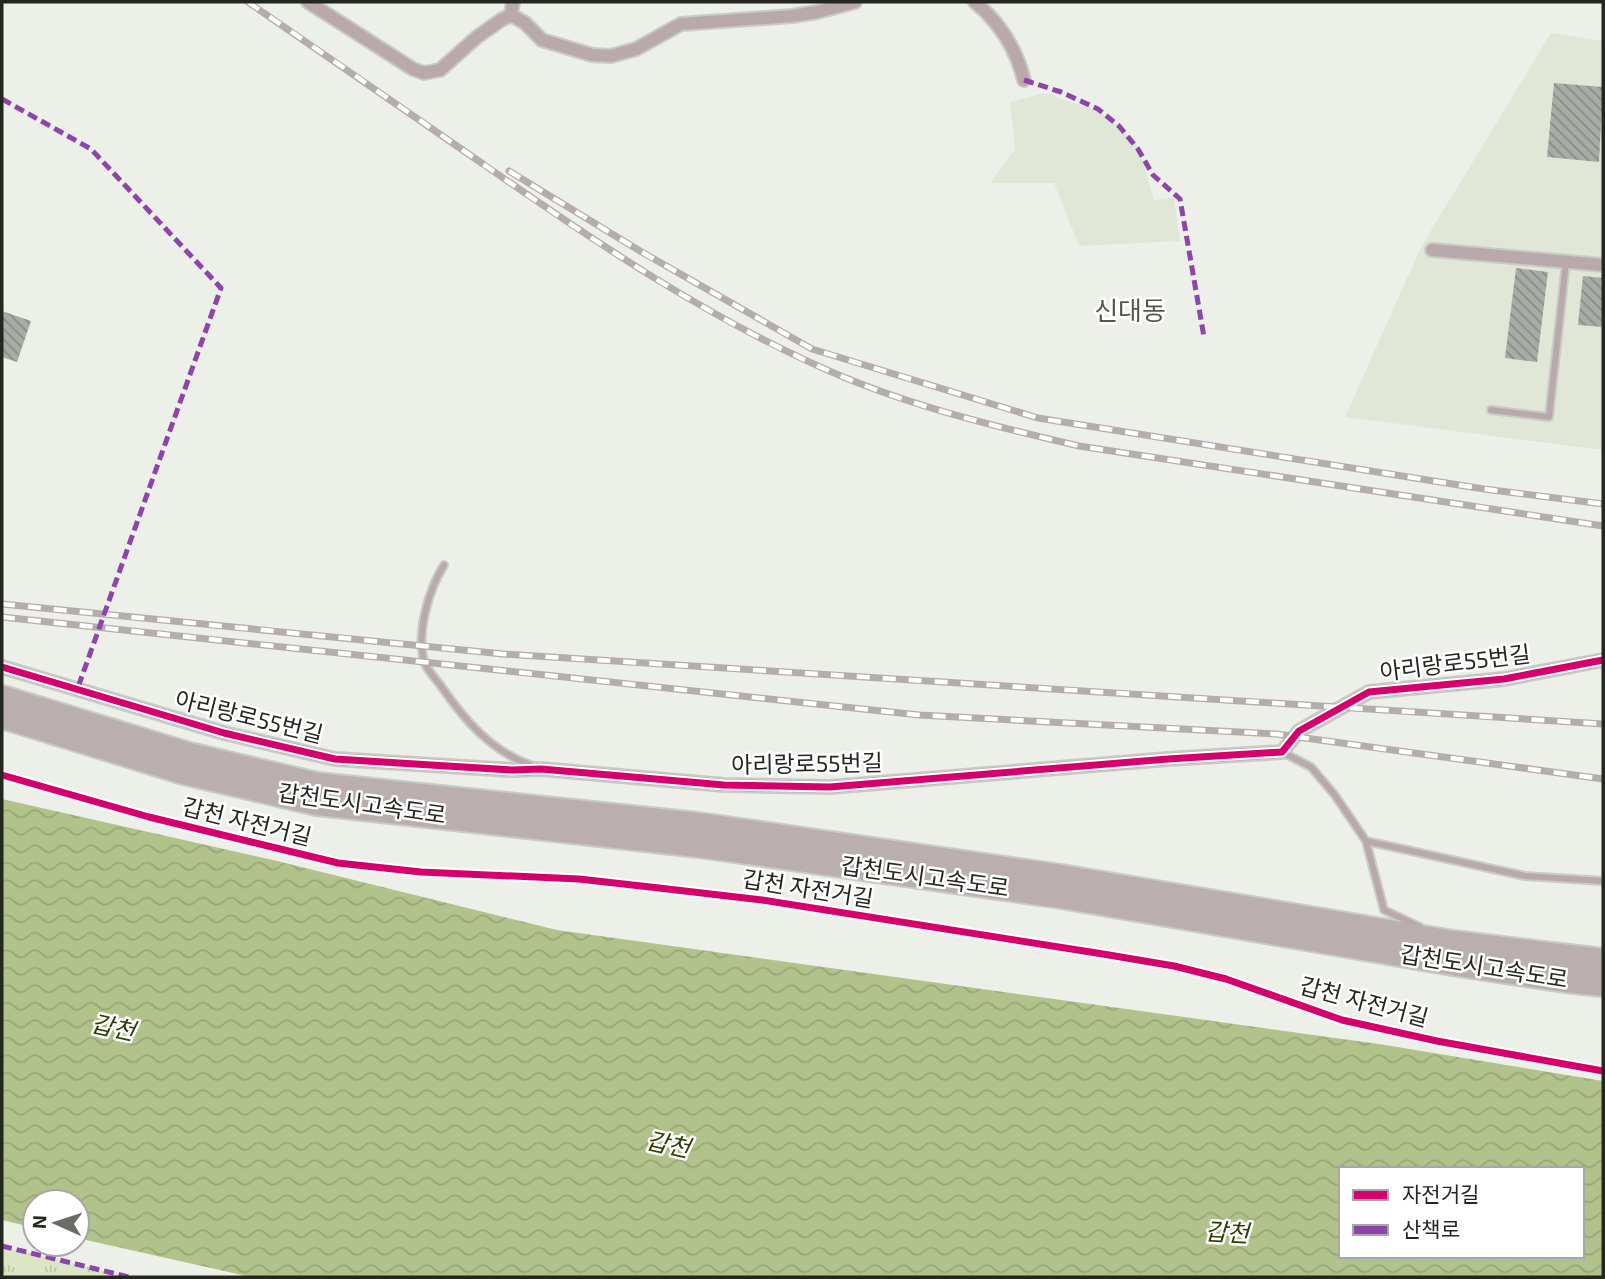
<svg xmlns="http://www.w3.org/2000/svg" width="1605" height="1279" font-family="'Exo 2','Noto Sans KR',sans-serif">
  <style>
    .built { fill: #e1e7d7 }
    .grass { fill: url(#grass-tufts) }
    .water { fill: url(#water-waves); fill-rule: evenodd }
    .building { fill: url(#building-back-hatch) }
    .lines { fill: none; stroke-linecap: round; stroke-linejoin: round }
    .lane-casing { stroke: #c9cbc5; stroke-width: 10 }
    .street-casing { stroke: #c9cbc5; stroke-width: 16 }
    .highway-casing { stroke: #c9cbc5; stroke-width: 28 }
    .lane { stroke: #b9a9ac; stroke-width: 6 }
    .street { stroke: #b9a9ac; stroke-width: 12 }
    .highway { stroke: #baaeae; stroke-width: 24 }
    .rail-casing { stroke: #b4adac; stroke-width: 7 }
    .rail { stroke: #fff; stroke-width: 4.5; stroke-dasharray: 13; stroke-linecap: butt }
    .quiet { stroke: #8e44ad; stroke-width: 5; stroke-dasharray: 10 5; stroke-linecap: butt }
    .cycleway-casing { stroke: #fff; stroke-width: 11 }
    .cycleway { stroke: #d6006c; stroke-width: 7 }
    .labels { text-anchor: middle; stroke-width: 5; stroke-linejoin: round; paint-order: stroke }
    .street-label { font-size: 23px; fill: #242620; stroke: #fff }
    .water-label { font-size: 24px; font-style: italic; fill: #2e3d01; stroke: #fff }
    .quarter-label { font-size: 26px; fill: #525749; stroke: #fff }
  </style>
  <defs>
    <pattern id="grass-tufts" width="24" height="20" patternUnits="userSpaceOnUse" patternTransform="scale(1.75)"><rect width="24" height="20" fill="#dbe7c4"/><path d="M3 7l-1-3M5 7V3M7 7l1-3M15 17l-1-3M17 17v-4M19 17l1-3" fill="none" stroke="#bcc6a8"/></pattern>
    <pattern id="water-waves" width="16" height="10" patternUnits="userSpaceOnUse" patternTransform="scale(1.75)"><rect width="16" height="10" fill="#b1c38b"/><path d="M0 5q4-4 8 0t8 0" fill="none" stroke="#98a778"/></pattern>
    <pattern id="building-back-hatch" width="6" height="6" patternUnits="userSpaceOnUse" patternTransform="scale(1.75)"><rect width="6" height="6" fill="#a9aba5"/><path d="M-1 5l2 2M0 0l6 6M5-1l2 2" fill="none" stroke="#898b86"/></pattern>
  </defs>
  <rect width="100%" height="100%" fill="#edf0e8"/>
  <path class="built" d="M 1551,33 L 1603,41 L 1603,450 L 1345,417 L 1421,247 Z
    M 1044,93 L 1098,111 L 1120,127 L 1138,146 L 1154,200 L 1174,197 L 1180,241 L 1079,246 L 1054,183 L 990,183 L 1015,149 L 1010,102 Z"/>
  <path class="grass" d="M 2,1246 L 17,1250 L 129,1277 L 2,1277 Z"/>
  <path class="water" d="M 2,799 L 273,860 L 557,930 L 1379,1044 L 1603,1081 L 1603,1277 L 251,1277 L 77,1238 L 77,1202 L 35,1202 L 35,1228 L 2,1220 ZM 1341,1169 L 1582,1169 L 1582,1256 L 1341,1256 Z"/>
  <path class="building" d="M 1554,83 L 1603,87 L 1599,162 L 1547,157 Z
    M 1516,268 L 1548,272 L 1537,362 L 1505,358 Z
    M 1583,276 L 1603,278 L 1603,327 L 1578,325 Z
    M 2,311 L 31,321 L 17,362 L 2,357 Z"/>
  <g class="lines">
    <defs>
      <path id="lane" d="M 1491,410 L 1549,417 L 1566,262
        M 444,565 C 429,589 415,635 425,664 C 428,671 436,679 441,686 C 465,721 492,752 533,766
        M 1282,752 L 1311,767 L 1334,794 L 1366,841 L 1384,910 L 1420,927
        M 1366,841 L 1525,876 L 1603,881"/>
      <path id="street" d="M 308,2 L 413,69 L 424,73 L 440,70 L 477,37 L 501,20 L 511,15 L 525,23 L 542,40 L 592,55 L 611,56 L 636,49 L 681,24 L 792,16 L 817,12 L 855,2
        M 975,2 C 1000,23 1016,48 1024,80
        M 511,15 L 513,2
        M 1432,250 L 1603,265
        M 2,667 L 224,733 L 335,759 L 512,770 L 541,769 L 724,785 L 830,787 L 1168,759 L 1282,752 L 1299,731 L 1369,692 L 1504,679 L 1603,660"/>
      <path id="highway" d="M 2,698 L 189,755 L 317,785 L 698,825 L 1061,877 L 1453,943 L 1603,961
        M 2,716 L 184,772 L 317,803 L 699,845 L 1061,896 L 1452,963 L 1565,980 L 1603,984"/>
    </defs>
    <use href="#lane" class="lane-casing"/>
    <use href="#street" class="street-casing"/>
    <use href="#highway" class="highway-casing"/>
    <use href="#lane" class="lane"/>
    <use href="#street" class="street"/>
    <use href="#highway" class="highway"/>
    <defs>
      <path id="rail" d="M 248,2 C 327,56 405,110 483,164 C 595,242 715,323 841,376 C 918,408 998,427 1079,446 L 1603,526
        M 509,171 L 640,251 L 812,349 L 1038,418 L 1484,489 L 1603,504
        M 2,604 L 503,654 L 1603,724
        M 2,617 L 919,715 L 1276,734 L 1603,779"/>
    </defs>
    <use href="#rail" class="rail-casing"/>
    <use href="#rail" class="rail"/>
    <path class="quiet" d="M 1024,80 L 1061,92 L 1098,109 L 1119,126 L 1138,149 L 1153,175 L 1180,199 L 1204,337
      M 2,99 L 91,149 L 221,288 L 77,690
      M 2,1246 L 129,1277"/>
    <defs>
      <path id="cycleway" d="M 2,667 L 224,733 L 335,759 L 512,770 L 541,769 L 724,785 L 830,787 L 1168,759 L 1282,752 L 1299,731 L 1369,692 L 1504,679 L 1603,660
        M 2,775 L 149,817 L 338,863 L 421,872 L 579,879 L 659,888 L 762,900 L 1103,954 L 1174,966 L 1226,979 L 1342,1020 L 1437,1041 L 1603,1071"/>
    </defs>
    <use href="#cycleway" class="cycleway-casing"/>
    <use href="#cycleway" class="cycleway"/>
  </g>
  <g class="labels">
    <g class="street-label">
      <text transform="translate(1455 663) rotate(-7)" y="8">아리랑로55번길</text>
      <text transform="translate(249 717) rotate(14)" y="8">아리랑로55번길</text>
      <text transform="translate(807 764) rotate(-1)" y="8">아리랑로55번길</text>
      <text transform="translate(362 804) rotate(8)" y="8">갑천도시고속도로</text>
      <text transform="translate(247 822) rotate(14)" y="8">갑천 자전거길</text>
      <text transform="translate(925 877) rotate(8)" y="8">갑천도시고속도로</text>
      <text transform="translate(808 889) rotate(9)" y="8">갑천 자전거길</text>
      <text transform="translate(1484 967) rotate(9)" y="8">갑천도시고속도로</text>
      <text transform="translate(1364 1002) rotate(15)" y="8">갑천 자전거길</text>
    </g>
    <g class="water-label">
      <text transform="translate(113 1028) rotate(12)" y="8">갑천</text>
      <text transform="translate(668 1145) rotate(12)" y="8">갑천</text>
      <text transform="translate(1227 1233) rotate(3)" y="8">갑천</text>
    </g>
    <g class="quarter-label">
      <text x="1130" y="320">신대동</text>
    </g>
  </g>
  <rect width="1605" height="1279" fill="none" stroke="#242620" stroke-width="7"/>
  <rect x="1339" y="1167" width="245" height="91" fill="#ffffff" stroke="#a7a8a6" stroke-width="2"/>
  <rect x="1353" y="1190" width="35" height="10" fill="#d6006c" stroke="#a7a8a6" stroke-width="2"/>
  <text x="1402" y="1202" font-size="21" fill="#242620">자전거길</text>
  <rect x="1353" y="1225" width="35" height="10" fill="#8e44ad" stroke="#a7a8a6" stroke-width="2"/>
  <text x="1402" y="1237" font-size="21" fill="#242620">산책로</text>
  <g transform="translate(56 1223) rotate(273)"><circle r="33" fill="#ffffff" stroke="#a7a8a6" stroke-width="2"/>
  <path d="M0-5L12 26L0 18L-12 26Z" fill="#6a6d66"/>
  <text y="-10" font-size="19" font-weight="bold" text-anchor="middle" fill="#242620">N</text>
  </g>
</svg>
